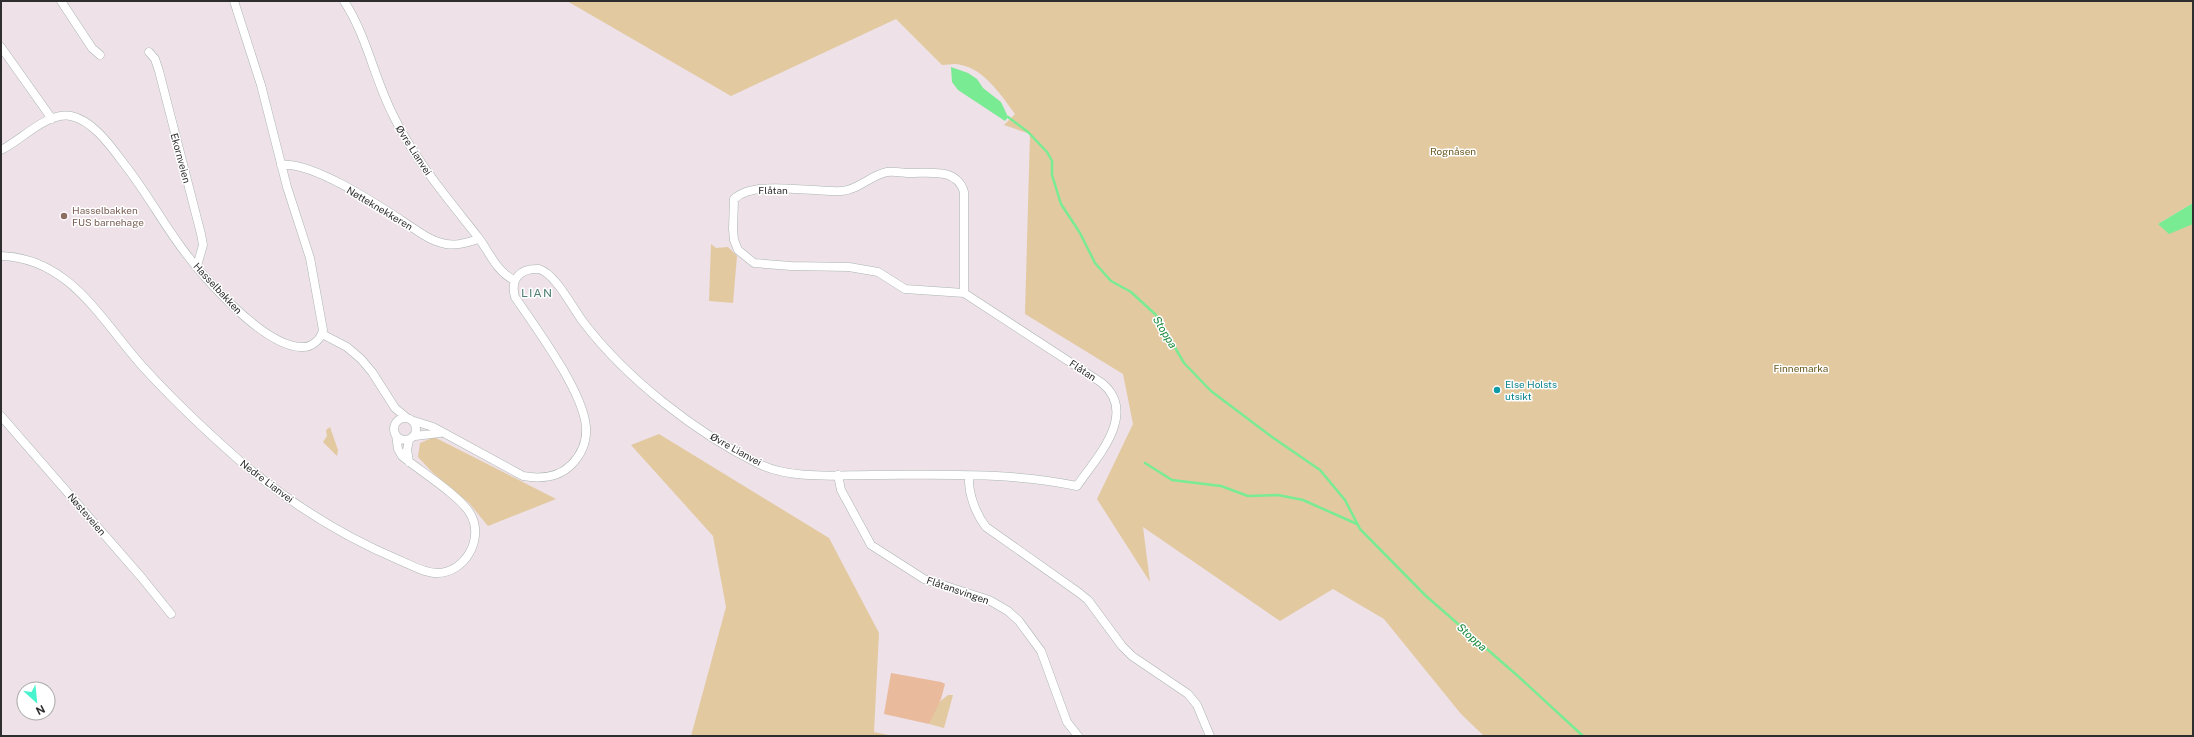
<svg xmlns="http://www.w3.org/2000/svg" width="2194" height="737" font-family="'Public Sans',sans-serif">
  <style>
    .green { fill: #e2c9a0 }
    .pitch { fill: #e9ba9c }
    .water { fill: #79eb93 }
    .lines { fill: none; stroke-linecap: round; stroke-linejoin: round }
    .stream { stroke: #79eb93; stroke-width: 2.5 }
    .street-casing { stroke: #aab5b3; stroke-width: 9 }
    .street { stroke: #fff; stroke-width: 8 }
    .education-dot { fill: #8d6e63; stroke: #fff; stroke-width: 1.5 }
    .culture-dot { fill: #0f9aa8; stroke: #fff; stroke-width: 1.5 }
    .labels { text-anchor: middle; stroke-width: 3; stroke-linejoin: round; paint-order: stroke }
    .street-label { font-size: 10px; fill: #2e2e2e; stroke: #fff }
    .park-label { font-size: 10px; fill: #6a581e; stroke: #fff }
    .education-label { font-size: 10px; fill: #785e54; stroke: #fff; text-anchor: start }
    .culture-label { font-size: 10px; fill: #0d838f; stroke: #fff; text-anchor: start }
    .water-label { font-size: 11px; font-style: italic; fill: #138736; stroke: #fff }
    .quarter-label { font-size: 12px; letter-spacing: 1px; fill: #4f7e73; stroke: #fff }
  </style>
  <rect width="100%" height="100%" fill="#eee1e7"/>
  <path class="green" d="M 567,1 L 2193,1 L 2193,203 L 2158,224 L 2187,225 L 2193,224 L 2193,736 L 1484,736 L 1461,714 L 1384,619 L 1333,589 L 1280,621 L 1143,527 L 1150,582 L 1097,499 L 1133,424 L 1123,374 L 1025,314 L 1030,134 L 1004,125 L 1015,114 C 1002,96 984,69 961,65 C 955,63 948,65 942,65 L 896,19 L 731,96 Z
    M 711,244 L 716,248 L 728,247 L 737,256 L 733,303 L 709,301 Z
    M 330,427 L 338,450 L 337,456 L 323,442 L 327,436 L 326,430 Z
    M 659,434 L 829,538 L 879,633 L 874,732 L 893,736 L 691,736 L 726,607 L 713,536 L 631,445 Z
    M 434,437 L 556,499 L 488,526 L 469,503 L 433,473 L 418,457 L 420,443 Z
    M 948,695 L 953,695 L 944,728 L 929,724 L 937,704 Z"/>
  <path class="pitch" d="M 891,673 L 941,682 L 945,684 L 941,699 L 929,724 L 884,714 Z"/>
  <path class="water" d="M 951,67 L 968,73 L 977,79 L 983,88 L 1001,102 L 1008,117 L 1005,121 L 958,90 L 952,82 Z
    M 2193,203 L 2193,224 L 2169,234 L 2158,224 Z"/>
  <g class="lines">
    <path class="stream" d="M 1008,117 L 1028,132 L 1047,152 L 1052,161 L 1052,175 L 1061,204 L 1080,233 L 1095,263 L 1111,281 L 1131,292 L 1156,315 L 1184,363 L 1211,391 L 1272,437 L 1320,470 L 1345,500 L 1360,529 L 1426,596 L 1519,677 L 1583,736
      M 1145,463 L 1172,480 L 1221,486 L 1248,496 L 1278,495 L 1303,500 L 1357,524"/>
    <defs>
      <path id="street" d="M 61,1 L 92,48 L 100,55
        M 344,1 C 367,36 374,78 393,115 C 414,159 448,199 478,237 C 490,253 496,271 514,280
        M 1,47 L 52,119
        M 149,52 L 155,59 L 159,71 L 201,234 L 203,245 L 197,266
        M 1,150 C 22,140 46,112 71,116 C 95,121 114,151 128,169 C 147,194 162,221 181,247 C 203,277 263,346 301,347 C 312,348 321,339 323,330 L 310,258 L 287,187 L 261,85 L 234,1
        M 281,165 C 311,161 375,203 401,220 C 415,229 429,241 446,244 C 458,246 468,242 479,239
        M 1,256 C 71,258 102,322 144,368 C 174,401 206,431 240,461 C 287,501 342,536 399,560 C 411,565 424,573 437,573 C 465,573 484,539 471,515 C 461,496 421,472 402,456 L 398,449 L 396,435
        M 322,334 L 347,347 L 361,359 L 372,372 L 395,408 L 407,418
        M 1,416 L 142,578 L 171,614
        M394 429a11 11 0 1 1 22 0a11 11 0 1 1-22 0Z
        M 414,421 L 433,427 L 523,476 C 540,479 558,478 571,465 C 581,455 587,442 586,427 C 583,391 536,328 515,297 C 510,279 520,268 539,269 C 556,274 573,309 584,323 C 627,379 696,433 759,464 C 793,480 837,475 873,475 C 941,475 1011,472 1077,486 C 1096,458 1139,414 1102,383 L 964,293 L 905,289 L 878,272 L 849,267 L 791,266 L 754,263 L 738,250 L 734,240 L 733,229 L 734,199 C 755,179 814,193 842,191 C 858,190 871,175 887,172 C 895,171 904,173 911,173 C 930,173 957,168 964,192 L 964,293
        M 415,436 L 440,433
        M 409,462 L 407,450 L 409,440
        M 838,475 L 841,490 L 871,545 L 924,579 L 989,600 L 1008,611 L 1019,621 L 1041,651 L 1067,722 L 1078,736
        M 969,476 C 968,494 976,514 986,527 L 1078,592 L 1088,600 L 1122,646 L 1132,656 L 1188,694 L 1197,705 L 1210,736"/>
    </defs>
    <use href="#street" class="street-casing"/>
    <use href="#street" class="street"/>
  </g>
  <circle class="education-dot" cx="64" cy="216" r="4"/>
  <circle class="culture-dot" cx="1497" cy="390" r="4"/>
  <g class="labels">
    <g class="street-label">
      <text transform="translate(414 150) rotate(57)" y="4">Øvre Lianvei</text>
      <text transform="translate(181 158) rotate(75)" y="4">Ekornveien</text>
      <text x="773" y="194">Flåtan</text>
      <text transform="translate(380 208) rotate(31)" y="4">Nøtteknekkeren</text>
      <text transform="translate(218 288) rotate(47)" y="4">Hasselbakken</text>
      <text transform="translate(1083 370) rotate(33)" y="4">Flåtan</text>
      <text transform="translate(736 449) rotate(29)" y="4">Øvre Lianvei</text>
      <text transform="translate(267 481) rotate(37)" y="4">Nedre Lianvei</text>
      <text transform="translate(87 514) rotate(49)" y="4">Nøsteveien</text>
      <text transform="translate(958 590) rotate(19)" y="4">Flåtansvingen</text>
    </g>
    <g class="park-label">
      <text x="1453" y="155">Rognåsen</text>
      <text x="1801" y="372">Finnemarka</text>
    </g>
    <g class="education-label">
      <text x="72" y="214">Hasselbakken<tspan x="72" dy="12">FUS barnehage</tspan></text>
    </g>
    <g class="culture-label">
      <text x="1505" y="388">Else Holsts<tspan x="1505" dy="12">utsikt</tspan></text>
    </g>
    <g class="water-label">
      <text transform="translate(1165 332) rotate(59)" y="4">Stoppa</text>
      <text transform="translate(1472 637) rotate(42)" y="4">Stoppa</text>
    </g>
    <g class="quarter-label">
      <text x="537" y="297">LIAN</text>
    </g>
  </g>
  <rect width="2194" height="737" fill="none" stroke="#2e2e2e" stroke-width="4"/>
  <g transform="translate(36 701) rotate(153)"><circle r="19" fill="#ffffff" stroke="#ababab"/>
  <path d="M0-3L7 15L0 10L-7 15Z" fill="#48f4ce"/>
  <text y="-6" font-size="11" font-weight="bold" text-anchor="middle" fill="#2e2e2e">N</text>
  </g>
</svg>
